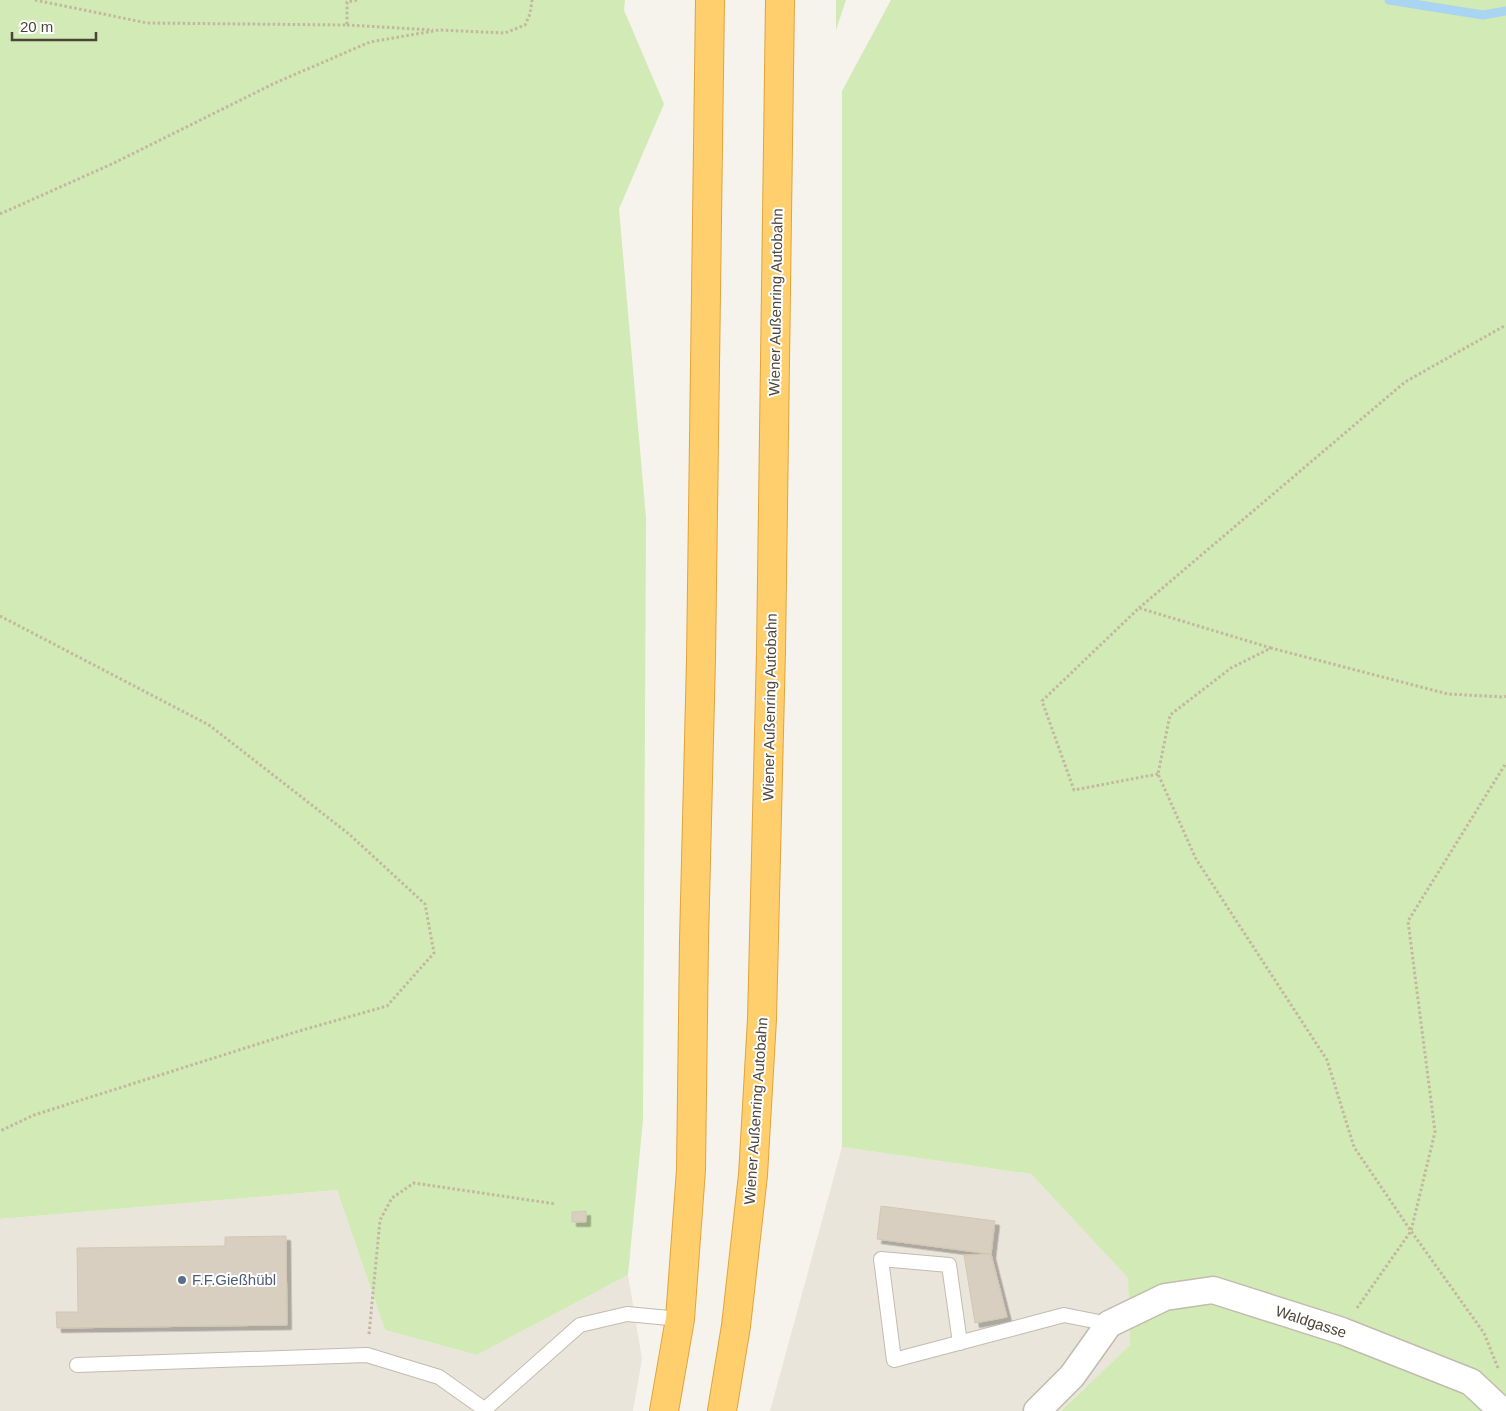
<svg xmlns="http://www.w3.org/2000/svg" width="1506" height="1411" font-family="Helvetica,sans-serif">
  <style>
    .residential { fill: #eae5da }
    .green { fill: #d2eab5 }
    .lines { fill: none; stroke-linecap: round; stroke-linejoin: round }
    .stream { stroke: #a9d4f2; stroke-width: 9 }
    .building { fill: #d8cfc1; stroke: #d3c7b4; filter: url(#shadow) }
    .lane-casing { stroke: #c2bbae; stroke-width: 16 }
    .street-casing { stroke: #c2bbae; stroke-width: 29 }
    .highway-casing { stroke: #e0a43c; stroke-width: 30 }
    .path { stroke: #c4b79f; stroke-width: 3; stroke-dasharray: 2.5 2.5; stroke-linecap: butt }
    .lane { stroke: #fff; stroke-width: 14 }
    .street { stroke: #fff; stroke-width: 26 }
    .highway { stroke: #ffcf6e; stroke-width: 28 }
    .service-dot { fill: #5c6f8a; stroke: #fff; stroke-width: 2 }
    .labels { text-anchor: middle; stroke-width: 4; stroke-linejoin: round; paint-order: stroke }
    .street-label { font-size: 15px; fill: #4b4439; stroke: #fff }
    .service-label { font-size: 15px; fill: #4e5e75; stroke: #fff; text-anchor: start }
  </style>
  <defs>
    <filter id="shadow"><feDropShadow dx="4.5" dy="4.5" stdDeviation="0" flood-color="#0004"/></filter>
  </defs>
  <rect width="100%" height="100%" fill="#f6f3ec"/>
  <path class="residential" d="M 842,1147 L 1031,1174 L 1128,1278 L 1130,1345 L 1061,1411 L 770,1411 Z
    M 337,1190 L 385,1330 L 477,1355 L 628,1275 L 642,1359 L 633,1411 L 0,1411 L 0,1219 Z"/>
  <path class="green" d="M 0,0 L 625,0 L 624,10 L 664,104 L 619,209 L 646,518 L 643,1120 L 628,1275 L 477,1355 L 385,1330 L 337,1190 L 0,1219 Z
    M 836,0 L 846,0 L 836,30 Z
    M 891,0 L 1506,0 L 1506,1411 L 1061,1411 L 1130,1345 L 1128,1278 L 1031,1174 L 842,1147 L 842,91 Z"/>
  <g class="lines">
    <path class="stream" d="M 1389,0 L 1483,15 L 1506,11"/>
  </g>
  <path class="building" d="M 881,1206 L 995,1221 L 991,1254 L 877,1239 Z
    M 586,1211 L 586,1222 L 572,1222 L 572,1212 Z
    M 286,1236 L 287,1325 L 57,1328 L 56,1312 L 78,1312 L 77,1248 L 225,1246 L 225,1237 Z
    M 991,1254 L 1007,1317 L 975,1323 L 964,1255 Z"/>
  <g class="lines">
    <defs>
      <path id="lane" d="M 960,1343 L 949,1265 L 881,1259 L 894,1360 L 1064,1315 L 1109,1324
        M 77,1365 L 367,1355 L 439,1377 L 484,1409
        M 483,1411 L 580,1325 L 627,1314 L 680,1319"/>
      <path id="street" d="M 1037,1411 L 1072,1376 L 1109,1324 L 1165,1297 L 1213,1290 L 1342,1331 L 1471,1382 L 1502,1411"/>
      <path id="highway" d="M 664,1411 L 680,1319 L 691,1170 L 694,941 L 701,659 L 710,0
        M 722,1411 L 736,1326 L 753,1175 L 762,1019 L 771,651 L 780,0"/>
    </defs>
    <use href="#lane" class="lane-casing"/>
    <use href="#street" class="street-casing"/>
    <use href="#highway" class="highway-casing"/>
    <path class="path" d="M 35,0 L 147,23 L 347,25 L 347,2 L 357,0
      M 347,25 L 433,30
      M 0,214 L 114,163 L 275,83 L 370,42 L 439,30 L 505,33 L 525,25 L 530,14 L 532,1 L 530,0
      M 1139,608 L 1405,382 L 1506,325
      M 0,616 L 209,725 L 349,834 L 425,904 L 434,953 L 387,1006 L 299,1031 L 34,1115 L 0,1131
      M 1158,774 L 1074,790 L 1042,701 L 1139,608 L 1271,648
      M 1357,1308 L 1411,1231 L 1435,1132 L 1408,921 L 1506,763
      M 369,1334 L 380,1220 L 392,1198 L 414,1183 L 556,1204
      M 1498,1368 L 1484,1333 L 1411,1231 L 1354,1147 L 1327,1060 L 1196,859 L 1158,774 L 1170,715 L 1231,668 L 1271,648 L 1448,694 L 1504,697 L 1506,696"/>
    <use href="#lane" class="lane"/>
    <use href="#street" class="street"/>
    <use href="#highway" class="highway"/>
  </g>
  <circle class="service-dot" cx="182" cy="1280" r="5"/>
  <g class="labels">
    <g class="street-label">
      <text transform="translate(776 302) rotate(-89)" y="5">Wiener Außenring Autobahn</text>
      <text transform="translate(770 707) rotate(-89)" y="5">Wiener Außenring Autobahn</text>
      <text transform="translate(756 1111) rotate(-86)" y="5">Wiener Außenring Autobahn</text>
      <text transform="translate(1311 1322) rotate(18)" y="5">Waldgasse</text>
    </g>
    <g class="service-label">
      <text x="192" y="1285">F.F.Gießhübl</text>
    </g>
  </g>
  <path d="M12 32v8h84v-8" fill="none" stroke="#4b4439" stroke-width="2.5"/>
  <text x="20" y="32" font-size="15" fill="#4b4439" stroke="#ffffff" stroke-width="4" paint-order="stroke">20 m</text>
</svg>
